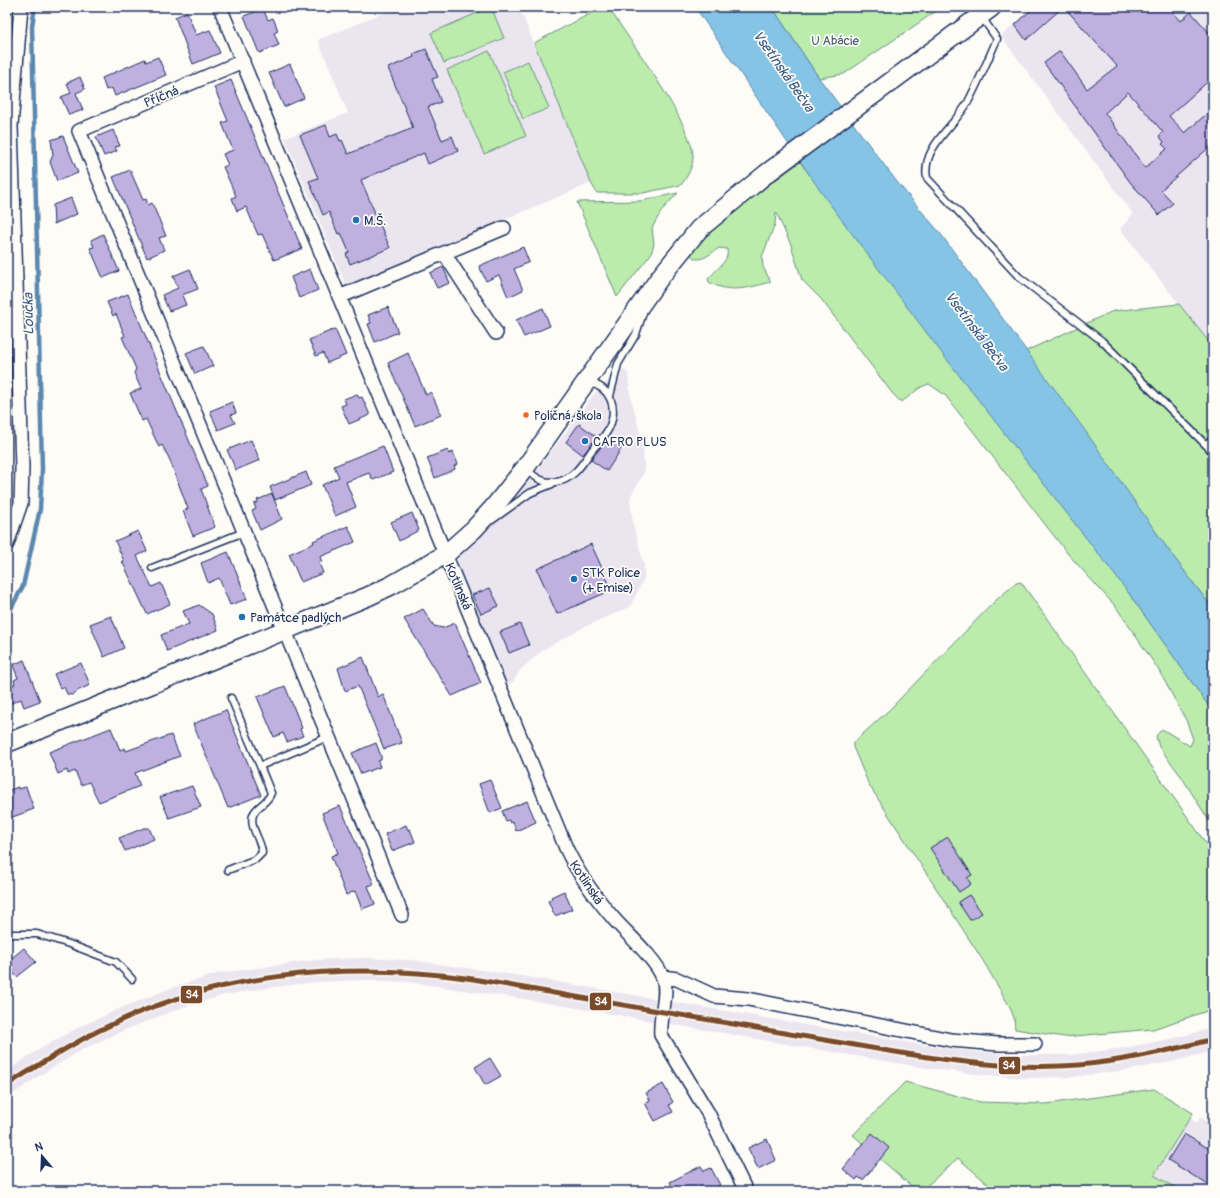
<svg xmlns="http://www.w3.org/2000/svg" width="1220" height="1198" font-family="Pangolin,sans-serif">
  <style>
    .built { fill: #ebe5f0 }
    .green { fill: #bbecab; stroke: #6b8e84 }
    .water { fill: #85c4e5; stroke: #5b88af }
    .lines { fill: none; stroke-linecap: round; stroke-linejoin: round }
    .stream { stroke: #5b88af; stroke-width: 4.5 }
    .building { fill: #c0b0e0; stroke: #1b2f5e; fill-rule: evenodd }
    .lane-casing { stroke: #1b2f5e; stroke-width: 9 }
    .street-casing { stroke: #1b2f5e; stroke-width: 16 }
    .secondary-casing { stroke: #1b2f5e; stroke-width: 21 }
    .lane { stroke: #fdfcf7; stroke-width: 6 }
    .street { stroke: #fdfcf7; stroke-width: 13 }
    .secondary { stroke: #fdfcf7; stroke-width: 18 }
    .rail-1-casing { stroke: #fdfcf7; stroke-width: 8 }
    .rail-1 { stroke: #7a4b2a; stroke-width: 5 }
    .poi-dot { fill: #1f6fb2; stroke: #fdfcf7; stroke-width: 1.5 }
    .bus-dot { fill: #f26522; stroke: #fdfcf7; stroke-width: 1.5 }
    .labels { text-anchor: middle; stroke-width: 3.5; stroke-linejoin: round; paint-order: stroke }
    .bus-label { font-size: 12px; fill: #1b2f5e; stroke: #fdfcf7; text-anchor: start }
    .park-label { font-size: 13px; fill: #435e71; stroke: #fdfcf7 }
    .street-label { font-size: 13px; fill: #1b2f5e; stroke: #fdfcf7 }
    .poi-label { font-size: 13px; fill: #1b2f5e; stroke: #fdfcf7; text-anchor: start }
    .water-label { font-size: 14px; font-style: italic; fill: #3b5c86; stroke: #fdfcf7 }
    .line-badge { stroke: #fdfcf7; stroke-width: 1.5 }
    .badge-label { font-size: 11px; text-anchor: middle; font-weight: bold; fill: #fff }
  </style>
  <rect width="100%" height="100%" fill="#fdfcf7"/>
  <filter id="ink" filterUnits="userSpaceOnUse"><feTurbulence type="fractalNoise" baseFrequency=".025" numOctaves="2"/><feDisplacementMap in="SourceGraphic" scale="8" xChannelSelector="R" yChannelSelector="G"/><feConvolveMatrix kernelMatrix="1 2 1 2 8 2 1 2 1" color-interpolation-filters="sRGB"/></filter>
  <g filter="url(#ink)">
    <path class="built" d="M 397,7 L 519,7 L 591,183 L 346,286 L 285,138 L 348,113 L 318,40 Z
      M 1034,7 L 1213,7 L 1213,347 L 1120,229 L 1133,214 L 1001,36 Z
      M 621,369 L 628,373 L 630,394 L 642,441 L 644,462 L 644,473 L 632,494 L 630,500 L 633,524 L 644,565 L 644,579 L 630,607 L 584,627 L 543,650 L 520,670 L 513,682 L 506,685 L 456,566 L 461,552 L 483,534 L 541,465 L 594,394 Z
      M 362,958 L 411,960 L 528,977 L 929,1046 L 977,1052 L 1024,1055 L 1070,1055 L 1124,1048 L 1170,1039 L 1213,1028 L 1213,1051 L 1175,1061 L 1128,1070 L 1072,1077 L 1023,1078 L 975,1074 L 926,1068 L 524,999 L 409,982 L 362,980 L 316,982 L 267,988 L 225,995 L 181,1008 L 127,1029 L 85,1048 L 42,1074 L 7,1098 L 7,1071 L 30,1055 L 75,1029 L 119,1009 L 174,987 L 220,973 L 315,960 Z
      M 1200,1117 L 1213,1125 L 1213,1191 L 1181,1191 L 1154,1175 L 1190,1118 L 1197,1123 Z"/>
    <path class="green" d="M 491,7 L 504,38 L 444,63 L 431,33 Z
      M 603,7 L 608,7 C 627,36 695,128 693,157 C 693,167 687,177 681,185 L 643,193 L 597,193 L 591,183 L 534,43 Z
      M 772,7 L 942,7 L 844,74 L 819,78 Z
      M 489,51 L 526,136 L 484,154 L 447,70 Z
      M 528,61 L 549,108 L 523,119 L 503,72 Z
      M 800,162 L 1125,588 L 1213,712 L 1213,827 L 1181,776 L 1159,747 L 1156,736 L 1162,729 L 1190,746 L 1193,739 L 1186,720 L 1158,669 L 1116,607 L 1068,554 L 945,395 L 929,384 C 917,387 912,396 901,402 L 892,393 L 821,299 L 802,280 L 791,245 L 776,212 L 775,224 L 762,257 L 763,267 L 770,280 L 770,282 C 749,288 729,294 709,282 L 708,279 C 715,270 730,261 727,249 L 719,248 C 711,253 696,267 690,253 C 722,218 762,190 800,162 Z
      M 678,193 L 662,210 L 652,228 L 654,244 L 651,254 L 617,297 L 577,202 L 640,201 Z
      M 1179,304 L 1213,347 L 1213,609 L 1170,552 L 1026,351 L 1113,311 Z
      M 1021,582 L 1213,853 L 1213,1009 L 1153,1029 L 1064,1037 L 1015,1029 L 1014,1018 L 1010,1007 L 982,959 L 869,785 L 853,747 L 853,743 L 889,710 L 995,601 L 1016,583 Z
      M 905,1082 L 980,1102 L 1046,1104 L 1154,1089 L 1193,1113 L 1154,1175 L 1181,1191 L 996,1191 L 958,1158 L 921,1191 L 917,1191 L 853,1135 Z"/>
    <path class="water" d="M 695,7 L 772,7 L 819,78 L 897,182 L 940,233 L 1086,432 L 1170,552 L 1213,609 L 1213,712 L 1125,588 L 941,352 L 826,199 Z"/>
    <g class="lines">
      <path class="stream" d="M 7,616 L 23,586 L 40,509 L 42,469 L 32,26 L 35,7"/>
    </g>
    <path class="building" d="M 1034,7 L 1063,7 L 1026,40 L 1015,25 Z
      M 1064,7 L 1169,7 L 1181,21 L 1191,12 L 1213,37 L 1213,77 L 1169,116 L 1185,133 L 1213,108 L 1213,144 L 1161,190 L 1173,203 L 1159,215 L 1130,182 L 1044,63 L 1060,51 L 1087,89 L 1117,66 ZM 1128,92 L 1163,132 L 1159,136 L 1164,142 L 1162,144 L 1167,149 L 1145,168 L 1105,113 Z
      M 263,9 L 268,20 L 273,18 L 276,25 L 278,31 L 274,33 L 279,45 L 259,53 L 244,16 Z
      M 187,12 L 196,35 L 210,30 L 220,53 L 193,64 L 175,17 Z
      M 426,49 L 438,77 L 432,79 L 441,102 L 428,107 L 442,140 L 452,136 L 458,151 L 428,164 L 424,153 L 361,180 L 390,248 L 350,264 L 346,254 L 349,252 L 341,233 L 338,234 L 329,212 L 323,215 L 309,181 L 318,178 L 300,135 L 326,125 L 330,137 L 337,134 L 340,141 L 342,140 L 348,154 L 413,128 L 388,68 L 414,57 L 413,54 Z
      M 158,57 L 166,75 L 115,96 L 112,88 L 106,90 L 102,78 L 145,59 L 146,62 Z
      M 290,64 L 304,98 L 284,107 L 269,73 Z
      M 80,77 L 85,89 L 76,93 L 83,110 L 69,115 L 61,97 L 71,93 L 67,83 Z
      M 231,80 L 302,249 L 274,260 L 262,234 L 258,235 L 246,207 L 237,211 L 232,198 L 236,196 L 223,167 L 228,165 L 223,154 L 233,150 L 222,123 L 228,121 L 214,87 Z
      M 113,130 L 120,146 L 115,147 L 117,151 L 104,156 L 96,137 Z
      M 63,136 L 78,173 L 57,181 L 50,162 L 53,155 L 51,140 Z
      M 130,170 L 143,200 L 146,199 L 148,205 L 152,203 L 166,236 L 159,238 L 164,250 L 147,258 L 113,177 Z
      M 71,198 L 77,214 L 54,224 L 53,205 Z
      M 103,234 L 119,271 L 103,278 L 90,248 L 94,247 L 91,240 Z
      M 523,247 L 529,262 L 514,269 L 523,290 L 508,297 L 499,275 L 486,281 L 479,266 Z
      M 443,267 L 450,283 L 437,288 L 430,273 Z
      M 190,269 L 198,289 L 182,295 L 186,305 L 169,311 L 162,295 L 178,288 L 173,276 Z
      M 310,269 L 318,290 L 299,298 L 291,277 Z
      M 128,294 L 208,486 L 201,489 L 215,527 L 193,536 L 183,511 L 188,509 L 169,458 L 162,445 L 159,447 L 146,419 L 142,421 L 130,393 L 141,389 L 134,373 L 136,369 L 122,337 L 125,336 L 116,314 L 113,316 L 107,302 Z
      M 388,307 L 398,332 L 375,342 L 368,324 L 371,323 L 368,315 Z
      M 543,308 L 550,326 L 524,337 L 516,320 Z
      M 335,329 L 346,355 L 327,363 L 323,353 L 316,356 L 309,340 Z
      M 204,346 L 213,366 L 195,374 L 186,353 Z
      M 408,353 L 426,395 L 431,392 L 441,415 L 415,426 L 388,363 Z
      M 357,394 L 359,398 L 362,397 L 370,415 L 349,424 L 341,406 L 346,404 L 344,399 Z
      M 232,402 L 236,413 L 231,415 L 235,423 L 218,430 L 210,411 Z
      M 579,424 L 597,437 L 583,455 L 566,442 Z
      M 614,439 L 621,444 L 621,449 L 607,471 L 591,460 L 604,443 L 609,446 Z
      M 251,440 L 260,460 L 236,470 L 227,450 Z
      M 383,446 L 393,472 L 373,480 L 369,473 L 346,482 L 356,507 L 335,516 L 322,485 L 339,477 L 334,466 Z
      M 448,450 L 449,454 L 453,452 L 458,464 L 454,466 L 455,469 L 435,478 L 427,458 Z
      M 306,472 L 311,485 L 275,500 L 270,487 Z
      M 272,494 L 282,519 L 260,530 L 252,511 L 256,509 L 254,504 L 258,502 L 257,500 Z
      M 412,513 L 419,530 L 399,541 L 391,522 Z
      M 348,526 L 355,542 L 320,557 L 322,562 L 319,563 L 323,573 L 301,582 L 289,554 L 314,543 L 313,541 Z
      M 138,531 L 147,551 L 137,556 L 152,587 L 161,583 L 170,604 L 147,614 L 122,561 L 124,561 L 115,541 Z
      M 591,544 L 612,590 L 557,614 L 537,569 Z
      M 228,552 L 247,599 L 230,605 L 219,578 L 208,583 L 201,563 Z
      M 490,588 L 499,606 L 481,614 L 472,595 Z
      M 199,605 L 212,614 L 218,630 L 167,651 L 161,635 L 189,624 L 183,611 Z
      M 423,609 L 434,626 L 443,628 L 455,623 L 481,683 L 452,696 L 404,619 Z
      M 111,616 L 124,648 L 104,657 L 90,624 Z
      M 520,624 L 529,645 L 509,653 L 500,632 Z
      M 363,657 L 378,697 L 383,694 L 402,743 L 384,749 L 358,686 L 345,691 L 338,668 Z
      M 24,660 L 40,701 L 24,707 L 21,699 L 7,705 L 7,687 L 15,684 L 14,680 L 18,678 L 13,665 Z
      M 81,663 L 90,685 L 79,690 L 72,695 L 67,694 L 64,687 L 60,688 L 54,674 Z
      M 285,686 L 302,728 L 300,729 L 303,736 L 287,742 L 283,733 L 274,737 L 257,697 Z
      M 226,710 L 261,795 L 228,808 L 193,724 Z
      M 111,728 L 120,750 L 125,748 L 126,751 L 171,735 L 180,756 L 135,773 L 140,786 L 99,802 L 89,782 L 81,785 L 75,771 L 68,774 L 67,770 L 58,774 L 49,752 Z
      M 376,743 L 381,756 L 381,760 L 378,761 L 380,767 L 361,774 L 352,753 Z
      M 490,780 L 502,808 L 490,813 L 479,784 Z
      M 192,786 L 201,807 L 169,818 L 160,797 Z
      M 18,787 L 18,789 L 26,787 L 34,809 L 10,818 L 7,809 L 7,791 Z
      M 527,801 L 536,822 L 516,831 L 513,822 L 510,823 L 509,820 L 506,821 L 502,811 Z
      M 340,806 L 374,884 L 368,886 L 375,904 L 362,909 L 355,891 L 346,895 L 331,856 L 338,853 L 322,813 Z
      M 406,825 L 408,830 L 410,829 L 415,842 L 392,851 L 385,834 Z
      M 144,828 L 149,828 L 154,839 L 125,851 L 119,838 Z
      M 948,837 L 972,875 L 967,878 L 971,884 L 959,892 L 930,848 Z
      M 564,891 L 572,909 L 555,916 L 548,901 L 552,899 L 551,897 Z
      M 969,895 L 982,913 L 970,920 L 958,902 Z
      M 24,948 L 36,962 L 17,977 L 9,968 L 12,965 L 8,961 Z
      M 490,1058 L 501,1076 L 485,1085 L 475,1067 Z
      M 663,1084 L 673,1102 L 669,1105 L 673,1112 L 655,1121 L 645,1103 L 650,1100 L 646,1093 Z
      M 872,1133 L 889,1148 L 863,1180 L 858,1177 L 856,1180 L 843,1169 Z
      M 1184,1134 L 1213,1151 L 1213,1188 L 1168,1160 Z
      M 767,1139 L 776,1160 L 758,1169 L 748,1148 Z
      M 701,1166 L 704,1171 L 711,1168 L 720,1185 L 708,1191 L 674,1191 L 670,1182 Z"/>
    <g class="lines">
      <defs>
        <path id="lane" d="M 981,16 L 997,39 C 988,60 979,81 968,102 C 955,126 921,147 927,178 L 1019,277 L 1102,341 L 1213,452
          M 610,396 L 618,364 L 636,334 L 643,313
          M 1206,444 L 1213,439
          M 526,469 C 536,478 542,483 556,482 C 573,480 583,463 592,450 C 598,443 605,436 609,428 C 618,408 611,387 589,383
          M 492,520 L 530,493 L 552,484
          M 152,568 L 244,532
          M 231,698 L 260,766 L 328,737
          M 228,870 L 256,859 L 262,853 C 262,841 249,828 253,815 C 256,806 268,803 271,793 L 260,766
          M 7,934 L 37,934 L 69,944 L 116,962 L 132,979"/>
        <path id="street" d="M 220,7 L 566,848 C 578,874 595,897 614,919 C 627,934 656,959 663,978 C 669,994 659,1017 661,1035 L 708,1113 L 746,1191
          M 243,61 L 79,131 L 402,915
          M 444,253 L 496,333
          M 339,297 L 504,228
          M 7,544 L 21,503 L 22,467 L 11,126 L 21,7
          M 663,977 L 677,979 L 714,996 L 748,999 L 951,1040 L 998,1044 L 1035,1044"/>
        <path id="secondary" d="M 7,743 L 369,596 L 392,585 L 446,554 L 474,529 L 494,507 L 525,468 L 661,276 L 699,229 L 766,174 L 992,7"/>
      </defs>
      <use href="#lane" class="lane-casing"/>
      <use href="#street" class="street-casing"/>
      <use href="#secondary" class="secondary-casing"/>
      <use href="#lane" class="lane"/>
      <use href="#street" class="street"/>
      <use href="#secondary" class="secondary"/>
      <defs>
        <path id="rail-1" d="M 7,1085 C 37,1066 66,1047 98,1031 C 214,972 347,961 473,979 L 883,1050 C 948,1061 1013,1070 1079,1065 C 1125,1061 1169,1051 1213,1039"/>
      </defs>
      <use href="#rail-1" class="rail-1-casing"/>
      <use href="#rail-1" class="rail-1"/>
    </g>
  </g>
  <g class="poi-dot">
    <circle cx="356" cy="220" r="4"/>
    <circle cx="585" cy="441" r="4"/>
    <circle cx="574" cy="579" r="4"/>
    <circle cx="242" cy="617" r="4"/>
  </g>
  <circle class="bus-dot" cx="526" cy="415" r="3.5"/>
  <g class="labels">
    <g class="bus-label">
      <text x="534" y="420">Poličná, škola</text>
    </g>
    <g class="park-label">
      <text x="835" y="45">U Abácie</text>
    </g>
    <g class="street-label">
      <text transform="translate(161 96) rotate(-23)" y="5">Příčná</text>
      <text transform="translate(459 586) rotate(67)" y="5">Kotlinská</text>
      <text transform="translate(587 882) rotate(56)" y="5">Kotlinská</text>
    </g>
    <g class="poi-label">
      <text x="364" y="225">M.Š.</text>
      <text x="593" y="446">CAFRO PLUS</text>
      <text x="582" y="577">STK Police<tspan x="582" dy="15">(+ Emise)</tspan></text>
      <text x="250" y="622">Památce padlých</text>
    </g>
    <g class="water-label">
      <text transform="translate(784 71) rotate(55)" y="5">Vsetínská Bečva</text>
      <text transform="translate(28 314) rotate(-91)" y="5">Loučka</text>
      <text transform="translate(977 331) rotate(53)" y="5">Vsetínská Bečva</text>
    </g>
  </g>
  <g class="line-badge">
    <rect x="180" y="985" width="23" height="19" rx="4" fill="#7a4b2a"/>
    <rect x="589" y="992" width="23" height="19" rx="4" fill="#7a4b2a"/>
    <rect x="998" y="1056" width="23" height="19" rx="4" fill="#7a4b2a"/>
  </g>
  <g class="badge-label">
    <text x="192" y="998">S4</text>
    <text x="601" y="1005">S4</text>
    <text x="1009" y="1069">S4</text>
  </g>
  <rect width="1220" height="1198" fill="none" stroke="#fdfcf7" stroke-width="24"/>
  <rect x="12" y="12" width="1196" height="1174" fill="none" stroke="#1b2f5e" stroke-width="1.5" filter="url(#ink)"/>
  <g transform="translate(42 1156) rotate(341)" stroke="#fdfcf7" stroke-width="3" paint-order="stroke">
  <path d="M0-3L7 15L0 10L-7 15Z" fill="#1b2f5e"/>
  <text y="-6" font-size="11" font-weight="bold" text-anchor="middle" fill="#1b2f5e">N</text>
  </g>
</svg>
